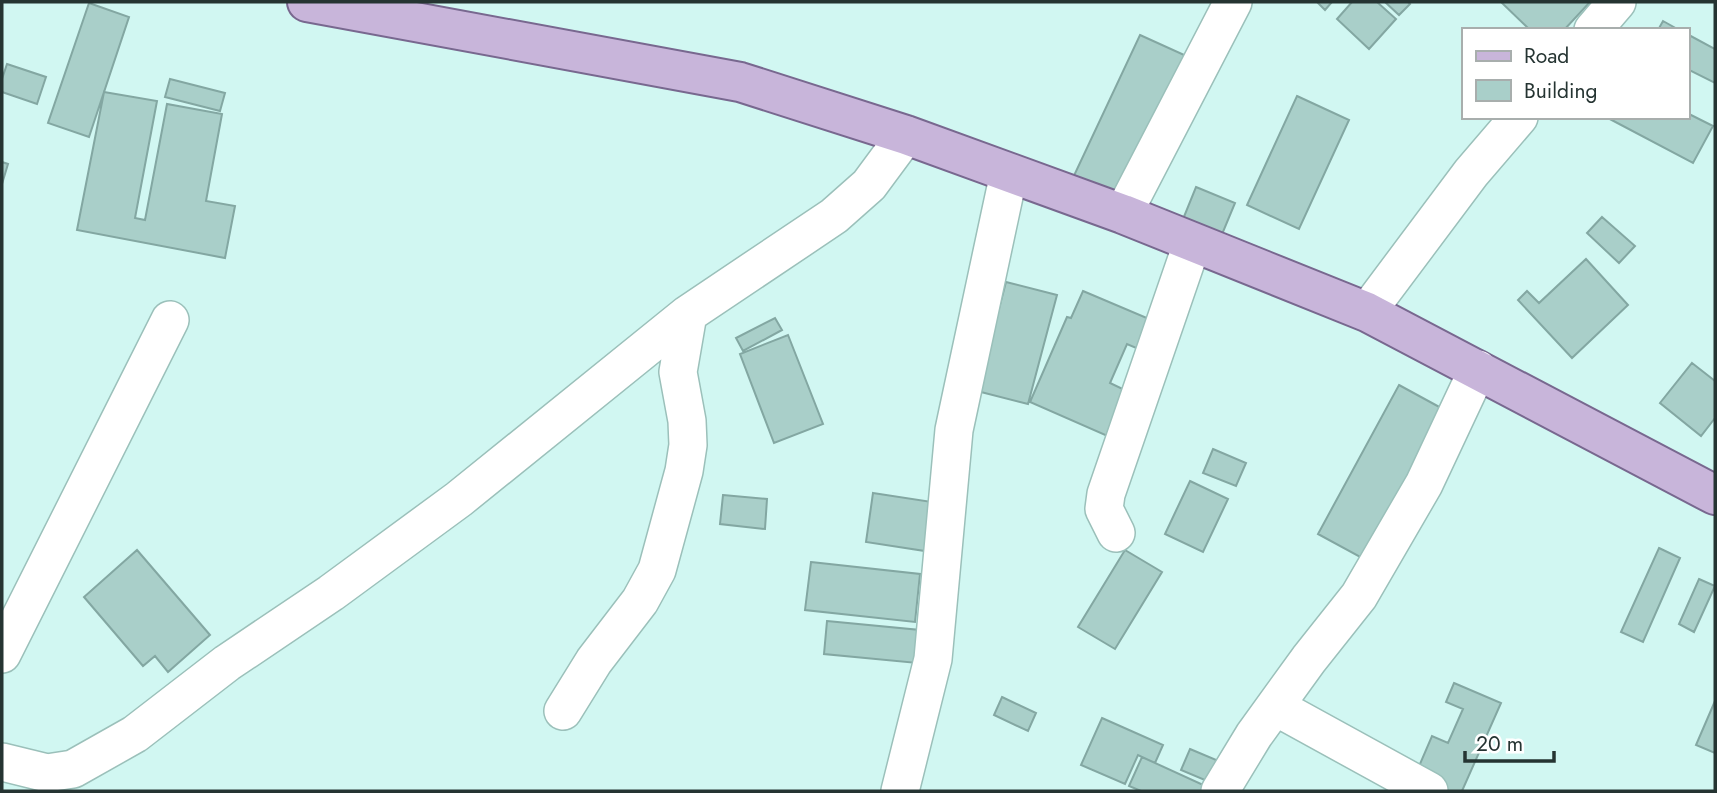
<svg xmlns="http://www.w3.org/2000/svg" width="1717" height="793" font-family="Jost,sans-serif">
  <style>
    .building { fill: #a9cfc9; stroke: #83a7a2; stroke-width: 2 }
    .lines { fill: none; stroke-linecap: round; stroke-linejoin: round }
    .minor-casing { stroke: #9bc0ba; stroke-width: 40 }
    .major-casing { stroke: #78688f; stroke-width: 42 }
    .minor { stroke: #fff; stroke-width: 37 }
    .major { stroke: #c8b5da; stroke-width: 38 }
  </style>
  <rect width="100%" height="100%" fill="#d1f7f2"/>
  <path class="building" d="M 1317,2 L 1332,2 L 1325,10 Z
    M 1352,2 L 1377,2 L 1396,19 L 1369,49 L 1337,19 Z
    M 1385,2 L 1408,2 L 1410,4 L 1399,15 Z
    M 1501,2 L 1590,2 L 1564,30 L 1530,30 Z
    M 89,3 L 129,17 L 89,137 L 48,123 Z
    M 1663,21 L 1679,30 L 1658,30 Z
    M 1687,34 L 1715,49 L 1715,83 L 1687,69 Z
    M 1140,35 L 1193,59 L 1124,206 L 1071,182 Z
    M 7,64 L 46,77 L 37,104 L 2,92 L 2,79 Z
    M 170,79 L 225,93 L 220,111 L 165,97 Z
    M 104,92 L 157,101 L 135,218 L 145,220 L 167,104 L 222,114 L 206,201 L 235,206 L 225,258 L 77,230 Z
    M 1297,96 L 1349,120 L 1299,229 L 1247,205 Z
    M 1687,113 L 1713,126 L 1693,163 L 1606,117 L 1687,117 Z
    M 2,162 L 8,164 L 2,184 Z
    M 1196,187 L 1235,203 L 1218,244 L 1179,229 Z
    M 1602,217 L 1635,246 L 1619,263 L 1587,233 Z
    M 1586,259 L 1628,305 L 1572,358 L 1518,300 L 1527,291 L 1539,303 Z
    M 1006,282 L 1057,295 L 1028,404 L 977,391 Z
    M 1083,291 L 1161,324 L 1148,353 L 1127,344 L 1110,383 L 1131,393 L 1112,438 L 1030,402 L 1067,317 L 1071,318 Z
    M 775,318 L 782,330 L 743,351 L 736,338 Z
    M 788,335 L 823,424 L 774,443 L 740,354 Z
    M 1692,363 L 1715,381 L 1715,418 L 1701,436 L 1660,403 Z
    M 1399,385 L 1454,415 L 1373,564 L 1318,534 Z
    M 1213,449 L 1246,463 L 1236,486 L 1203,473 Z
    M 1190,481 L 1228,499 L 1203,552 L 1165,534 Z
    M 873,493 L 932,502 L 925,551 L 866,542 Z
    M 723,495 L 767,499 L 765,529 L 720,524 Z
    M 1659,548 L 1680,558 L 1643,642 L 1621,632 Z
    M 137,550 L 210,635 L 168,672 L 155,656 L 143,666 L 84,597 Z
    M 1125,550 L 1162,572 L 1115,649 L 1078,627 Z
    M 811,562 L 920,574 L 915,622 L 805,610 Z
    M 1699,579 L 1715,586 L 1694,632 L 1679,624 Z
    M 827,621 L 920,630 L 917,663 L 824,654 Z
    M 1454,683 L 1501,703 L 1462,791 L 1443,791 L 1414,778 L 1432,736 L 1448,743 L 1463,709 L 1446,702 Z
    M 1002,697 L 1036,713 L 1028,731 L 994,715 Z
    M 1715,701 L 1715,753 L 1696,745 Z
    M 1102,718 L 1163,745 L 1155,763 L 1138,755 L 1125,784 L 1081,765 Z
    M 1190,749 L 1228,765 L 1219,786 L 1181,770 Z
    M 1142,757 L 1212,789 L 1211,791 L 1141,791 L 1129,786 Z"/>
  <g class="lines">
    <defs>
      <path id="minor" d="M 1593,30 L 1617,2
        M 1123,214 L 1233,2
        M 1367,312 L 1471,173 L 1519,117
        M 1116,533 L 1104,509 L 1106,494 L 1192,244
        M 2,654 L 170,320
        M 1276,707 L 1429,791
        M 563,711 L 594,661 L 640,601 L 657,570 L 684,471 L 688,445 L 687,421 L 678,372 L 688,314
        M 2,762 L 47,773 L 73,769 L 135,734 L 227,663 L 331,593 L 459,499 L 688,314 L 834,216 L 869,185 L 906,135
        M 900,791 L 933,659 L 954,430 L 1009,173
        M 1220,791 L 1254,735 L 1309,659 L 1359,596 L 1424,484 L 1478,369"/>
      <path id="major" d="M 307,2 L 740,82 L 906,135 L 1123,214 L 1367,312 L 1715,495"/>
    </defs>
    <use href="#minor" class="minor-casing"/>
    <use href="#major" class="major-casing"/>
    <use href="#minor" class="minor"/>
    <use href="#major" class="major"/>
  </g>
  <rect width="1717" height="793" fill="none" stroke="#253432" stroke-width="7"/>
  <rect x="1462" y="28" width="228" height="91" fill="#ffffff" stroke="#a8aead" stroke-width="2"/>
  <rect x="1476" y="51" width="35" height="10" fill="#c8b5da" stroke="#a8aead" stroke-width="2"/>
  <text x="1524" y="63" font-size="21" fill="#253432">Road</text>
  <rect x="1476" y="80" width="35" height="21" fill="#a9cfc9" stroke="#a8aead" stroke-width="2"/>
  <text x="1524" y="98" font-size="21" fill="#253432">Building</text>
  <path d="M1465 751v10h89v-10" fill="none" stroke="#253432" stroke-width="3.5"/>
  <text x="1476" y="751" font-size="21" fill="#253432" stroke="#ffffff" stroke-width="5" paint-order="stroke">20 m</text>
</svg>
